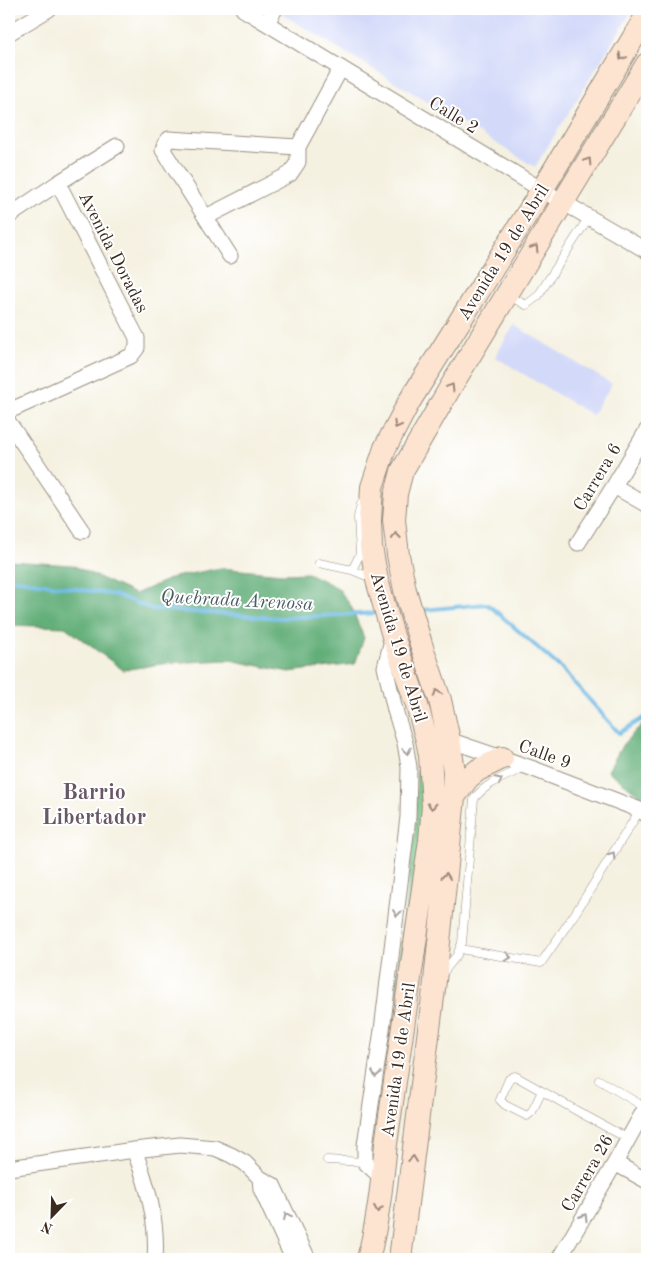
<svg xmlns="http://www.w3.org/2000/svg" width="656" height="1268" font-family="'Old Standard TT',serif">
  <style>
    .built { fill: #d3d9f9 }
    .green { fill: #79ca8c; stroke: #5a7a55 }
    .forest { fill: #62ae78; stroke: #4e6c4b }
    .lines { fill: none; stroke-linecap: round; stroke-linejoin: round }
    .stream { stroke: #68b8e3; stroke-width: 4 }
    .service-casing { stroke: #988e80; stroke-width: 9 }
    .minor-casing { stroke: #988e80; stroke-width: 17 }
    .secondary-casing { stroke: #988e80; stroke-width: 24 }
    .service { stroke: #fff; stroke-width: 8 }
    .minor { stroke: #fff; stroke-width: 15 }
    .secondary { stroke: #fde4d1; stroke-width: 22 }
    .oneway { stroke: #9c8778 }
    .oneway2 { stroke: #a79f9a }
    .labels { text-anchor: middle; stroke-width: 4; stroke-linejoin: round; paint-order: stroke }
    .street-label { font-size: 18px; fill: #3b2a1e; stroke: #fff }
    .water-label { font-size: 19px; font-style: italic; fill: #4b5c63; stroke: #fff }
    .district-label { font-size: 22px; font-weight: bold; fill: #685764; stroke: #fff }
  </style>
  <rect width="100%" height="100%" fill="#fff"/>
  <filter id="ink" filterUnits="userSpaceOnUse"><feTurbulence type="fractalNoise" baseFrequency=".02" numOctaves="2"/><feDisplacementMap in="SourceGraphic" scale="10" xChannelSelector="R" yChannelSelector="G"/><feConvolveMatrix kernelMatrix="1 2 1 2 8 2 1 2 1" color-interpolation-filters="sRGB"/></filter>
  <filter id="wash" filterUnits="userSpaceOnUse"><feTurbulence type="fractalNoise" baseFrequency=".0096" numOctaves="4" result="noise"/><feDisplacementMap in="SourceGraphic" scale="20" xChannelSelector="R" yChannelSelector="G"/><feGaussianBlur stdDeviation="1.12" result="paint"/><feColorMatrix in="noise" values="0 0 0 0 0 0 0 0 0 0 0 0 0 0 0 0 0 1.4 0 .05"/><feComposite in="paint" operator="in"/></filter>
  <g filter="url(#wash)">
    <rect width="100%" height="100%" fill="#f5f1e1"/>
    <path class="built" d="M 281,9 L 633,9 L 535,167 L 279,12 Z
      M 514,325 L 612,384 L 592,415 L 495,357 Z"/>
    <path class="green" d="M 417,770 L 423,771 L 424,819 L 382,1098 L 416,821 Z"/>
    <path class="forest" d="M 9,561 L 72,565 L 135,594 L 174,577 L 221,568 L 281,574 L 308,573 L 338,588 L 351,606 L 364,638 L 355,664 L 289,672 L 230,660 L 168,663 L 123,670 L 65,627 L 9,625 Z
      M 647,719 L 647,801 L 608,771 L 623,744 Z"/>
    <g class="lines">
      <path class="stream" d="M 9,580 L 19,580 L 116,595 L 152,609 L 280,618 L 378,613
        M 423,610 L 486,604 L 491,607 L 561,668 L 619,733 L 647,716"/>
    </g>
  </g>
  <g filter="url(#ink)">
    <g class="lines">
      <defs>
        <path id="service" d="M 509,296 L 526,305 L 538,296 L 589,217
          M 319,563 L 352,570 L 374,579
          M 352,570 L 360,554 L 358,517 L 361,504
          M 460,949 L 541,963 L 576,912 L 640,810
          M 442,974 L 457,955 L 462,943 L 474,799 C 486,782 508,776 525,767
          M 599,1080 L 646,1108
          M 542,1091 L 532,1112 L 527,1116 L 505,1105 L 500,1100 L 509,1079 L 512,1077 L 515,1076 C 553,1097 590,1119 629,1139
          M 327,1160 L 365,1162"/>
        <path id="minor" d="M 243,9 L 542,190 L 647,251
          M 267,23 L 275,9
          M 9,33 L 49,9
          M 9,216 L 58,183 L 117,146
          M 206,217 L 290,174 L 298,162 L 298,147
          M 230,256 L 163,150 L 165,144 L 169,139 L 298,147 L 341,68
          M 9,411 L 131,356 L 137,348 L 137,338 L 58,183
          M 9,423 L 35,461 L 82,531
          M 614,486 L 647,505
          M 578,543 L 614,486 L 647,430
          M 443,740 L 449,740 L 531,768 L 640,810 L 647,815
          M 134,1150 C 148,1185 158,1222 155,1259
          M 615,1163 L 647,1181
          M 9,1168 L 134,1150 L 180,1145 L 215,1148 L 231,1155 L 245,1163 L 260,1178 L 273,1185 L 308,1259
          M 260,1178 L 261,1189 L 293,1259
          M 383,1179 L 365,1162 L 365,1145 L 382,1030 L 408,817 L 409,767 L 405,743 L 395,710 L 385,667 L 393,636
          M 559,1259 L 615,1163 L 647,1105"/>
        <path id="secondary" d="M 454,797 L 468,778 L 478,770 L 502,758
          M 368,1259 C 378,1222 382,1183 386,1144 L 430,840 L 433,806 L 430,755 L 427,740 L 416,702 L 393,636 L 377,580 L 371,547 L 370,521 L 372,487 L 385,448 L 409,402 L 542,190 L 647,15
          M 400,1259 L 435,981 L 454,797 L 454,771 L 449,740 L 440,700 L 421,644 L 405,590 L 398,555 L 394,520 L 396,494 L 402,471 L 450,388 L 647,64"/>
      </defs>
      <use href="#service" class="service-casing"/>
      <use href="#minor" class="minor-casing"/>
      <use href="#secondary" class="secondary-casing"/>
      <use href="#service" class="service"/>
      <use href="#minor" class="minor"/>
      <use href="#secondary" class="secondary"/>
    </g>
    <defs><path id="oneway-chevron" d="M-2-3.5L2.5 0L-2 3.5" fill="none" stroke-width="1.6" stroke-linecap="round" stroke-linejoin="round" transform="scale(1.25)"/></defs>
    <g class="oneway">
      <use href="#oneway-chevron" transform="translate(622 57) rotate(121)"/>
      <use href="#oneway-chevron" transform="translate(588 161) rotate(-58)"/>
      <use href="#oneway-chevron" transform="translate(535 248) rotate(-59)"/>
      <use href="#oneway-chevron" transform="translate(451 387) rotate(-59)"/>
      <use href="#oneway-chevron" transform="translate(397 425) rotate(118)"/>
      <use href="#oneway-chevron" transform="translate(396 536) rotate(-96)"/>
      <use href="#oneway-chevron" transform="translate(437 693) rotate(-108)"/>
      <use href="#oneway-chevron" transform="translate(432 806) rotate(92)"/>
      <use href="#oneway-chevron" transform="translate(446 876) rotate(-84)"/>
      <use href="#oneway-chevron" transform="translate(413 1159) rotate(-83)"/>
      <use href="#oneway-chevron" transform="translate(378 1209) rotate(99)"/>
    </g>
    <g class="oneway2">
      <use href="#oneway-chevron" transform="translate(407 751) rotate(82)"/>
      <use href="#oneway-chevron" transform="translate(499 780) rotate(-26)"/>
      <use href="#oneway-chevron" transform="translate(612 855) rotate(-58)"/>
      <use href="#oneway-chevron" transform="translate(397 913) rotate(97)"/>
      <use href="#oneway-chevron" transform="translate(508 957) rotate(10)"/>
      <use href="#oneway-chevron" transform="translate(376 1074) rotate(99)"/>
      <use href="#oneway-chevron" transform="translate(287 1216) rotate(-115)"/>
      <use href="#oneway-chevron" transform="translate(584 1217) rotate(-60)"/>
    </g>
  </g>
  <g class="labels">
    <g class="street-label">
      <text transform="translate(454 115) rotate(31)" y="6">Calle 2</text>
      <text transform="translate(114 252) rotate(63)" y="6">Avenida Doradas</text>
      <text transform="translate(503 252) rotate(-58)" y="6">Avenida 19 de Abril</text>
      <text transform="translate(597 477) rotate(-59)" y="6">Carrera 6</text>
      <text transform="translate(399 647) rotate(73)" y="6">Avenida 19 de Abril</text>
      <text transform="translate(545 754) rotate(20)" y="6">Calle 9</text>
      <text transform="translate(398 1060) rotate(-82)" y="6">Avenida 19 de Abril</text>
      <text transform="translate(587 1173) rotate(-60)" y="6">Carrera 26</text>
    </g>
    <g class="water-label">
      <text transform="translate(237 599) rotate(3)" y="7">Quebrada Arenosa</text>
    </g>
    <g class="district-label">
      <text x="94" y="799">Barrio<tspan x="94" dy="25">Libertador</tspan></text>
    </g>
  </g>
  <rect width="656" height="1268" fill="none" stroke="#fff" stroke-width="30"/>
  <g transform="translate(52 1216) rotate(203)" stroke="#ffffff" stroke-width="4" paint-order="stroke">
  <path d="M0-4L9 19L0 12L-9 19Z" fill="#3b2a1e"/>
  <text y="-8" font-size="14" font-weight="bold" text-anchor="middle" fill="#3b2a1e">N</text>
  </g>
</svg>
